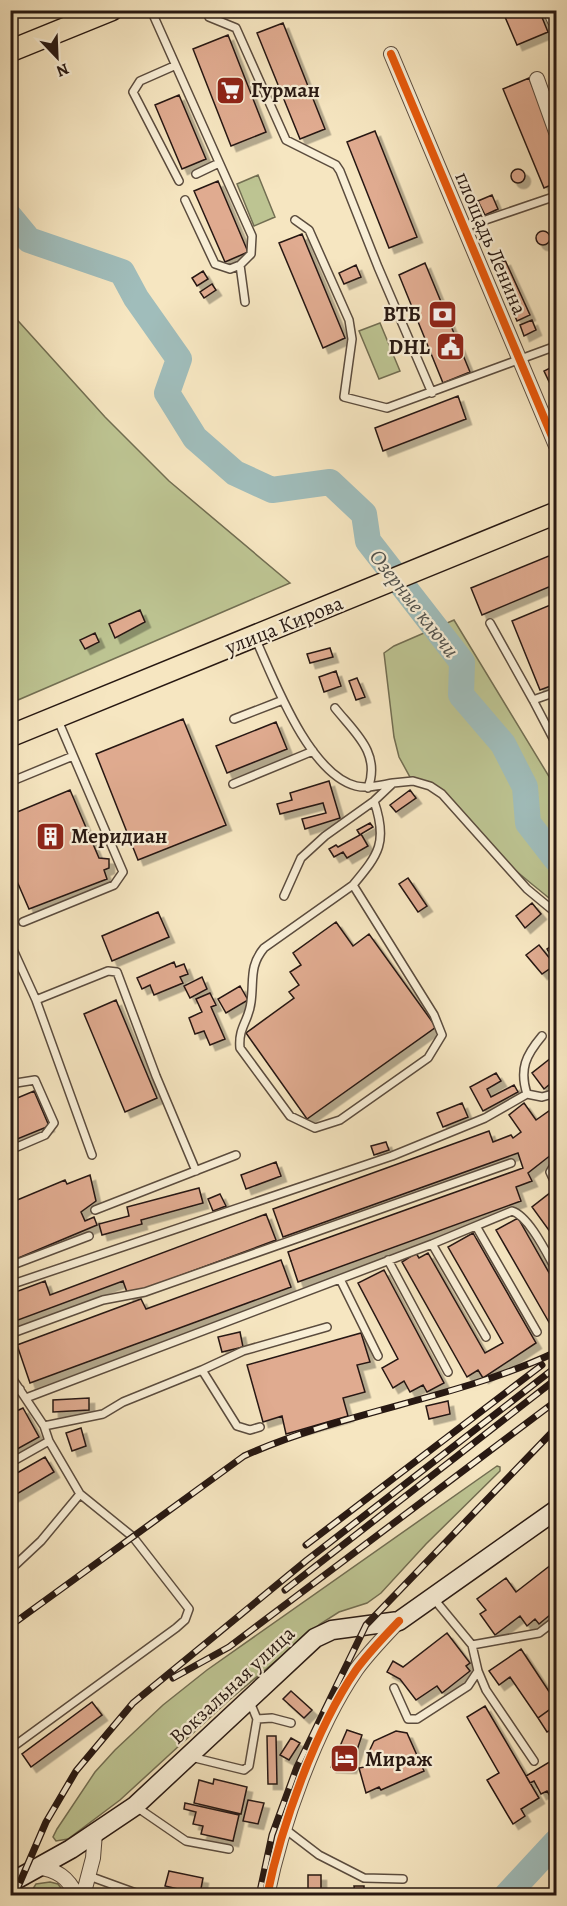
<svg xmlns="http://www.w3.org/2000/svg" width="567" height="1906" font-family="Alegreya,serif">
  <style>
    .green { fill: #bdc492; stroke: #726e52; stroke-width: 1.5 }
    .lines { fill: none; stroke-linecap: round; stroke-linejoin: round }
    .river { stroke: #a0bdbb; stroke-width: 26 }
    .building { fill: #e0ab90; stroke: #271812; stroke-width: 1.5; filter: url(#shadow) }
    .lane-casing { stroke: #5b4c3e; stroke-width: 10 }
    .street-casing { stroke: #5b4c3e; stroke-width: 16 }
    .secondary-casing { stroke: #271812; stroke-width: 21 }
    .primary-casing { stroke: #271812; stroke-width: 24 }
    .lane { stroke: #f9efd7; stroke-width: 7 }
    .street { stroke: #f9efd7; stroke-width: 14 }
    .secondary { stroke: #f9efd7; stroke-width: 18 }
    .primary { stroke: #f6e6c1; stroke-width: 21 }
    .rail-casing { stroke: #271812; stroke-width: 7 }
    .rail { stroke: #f9efd7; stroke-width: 4.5; stroke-dasharray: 14; stroke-linecap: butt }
    .cycleway-casing { stroke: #f9efd7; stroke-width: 11 }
    .cycleway { stroke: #e8590c; stroke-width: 8 }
    .labels { text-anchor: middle; stroke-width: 4.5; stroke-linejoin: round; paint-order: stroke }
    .poi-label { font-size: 21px; font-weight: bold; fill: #271812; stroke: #f9efd7; text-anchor: start }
    .street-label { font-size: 21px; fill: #271812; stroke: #f9efd7 }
    .water-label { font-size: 22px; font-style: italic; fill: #51524d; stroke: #f9efd7 }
  </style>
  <defs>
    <filter id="shadow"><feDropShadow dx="5.5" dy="5.5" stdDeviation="0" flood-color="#0004"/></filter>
  </defs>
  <rect width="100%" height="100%" fill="#f6e6c1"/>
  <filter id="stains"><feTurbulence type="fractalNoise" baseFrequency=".00333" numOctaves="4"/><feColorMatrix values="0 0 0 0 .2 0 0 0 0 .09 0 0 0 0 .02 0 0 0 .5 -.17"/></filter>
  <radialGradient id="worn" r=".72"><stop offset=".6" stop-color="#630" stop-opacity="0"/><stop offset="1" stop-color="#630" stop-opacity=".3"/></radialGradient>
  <path class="green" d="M 258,175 L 275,217 L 254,226 L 237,184 Z
    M 11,313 L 105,417 L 169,481 L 290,583 L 11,703 Z
    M 380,323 L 400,371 L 379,379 L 359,331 Z
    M 454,620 L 556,788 L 556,904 C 539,889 519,875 503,859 C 473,829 453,788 410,777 L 399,757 L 394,737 L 384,653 L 394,646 Z
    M 497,1466 L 500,1467 L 500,1471 L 426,1544 L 381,1593 L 367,1603 L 339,1612 L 320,1624 L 228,1701 L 120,1800 L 68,1839 L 56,1841 L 53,1837 L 57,1829 L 95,1772 L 115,1750 L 163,1705 L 207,1670 Z
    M 50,1882 L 58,1884 L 66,1895 L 29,1895 L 36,1884 Z"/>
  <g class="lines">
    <path class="river" d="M 10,217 L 29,240 L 122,272 L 136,298 L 179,359 L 167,393 L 195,438 L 235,473 L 272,490 L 330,482 L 364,514 L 368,541 L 462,662 L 461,695 L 503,744 L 525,787 L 528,823 L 556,859
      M 506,1896 L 556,1842"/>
  </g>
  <path class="building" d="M 502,10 L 539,10 L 548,32 L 517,45 Z
    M 283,23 L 325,129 L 300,139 L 257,33 Z
    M 228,35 L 266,132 L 231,146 L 193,49 Z
    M 529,78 L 556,144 L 556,183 L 544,188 L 503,89 Z
    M 179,95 L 206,159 L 182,169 L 155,105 Z
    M 375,131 L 417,237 L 389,248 L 347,142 Z
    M511 176a7 7 0 1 1 14 0a7 7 0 1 1-14 0Z
    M 218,181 L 248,252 L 225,262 L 194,191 Z
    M 492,195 L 498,209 L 485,215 L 478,201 Z
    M536 238a7 7 0 1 1 14 0a7 7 0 1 1-14 0Z
    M 302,234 L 345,338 L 323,348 L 279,243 Z
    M 505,260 L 530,315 L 517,321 L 493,265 Z
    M 425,263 L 470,372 L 443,383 L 399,275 Z
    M 356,265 L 361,277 L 344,284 L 339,273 Z
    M 203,271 L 208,279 L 197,286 L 192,278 Z
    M 212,284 L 216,290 L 204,298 L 200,292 Z
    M 532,320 L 536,330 L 524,336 L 520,325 Z
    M 556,365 L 556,391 L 554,392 L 544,371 Z
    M 458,396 L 466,419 L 383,451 L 375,428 Z
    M 556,553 L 556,584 L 482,615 L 471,588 Z
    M 555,603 L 556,684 L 540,690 L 512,621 Z
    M 140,610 L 145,622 L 115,638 L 109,624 Z
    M 95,633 L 99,642 L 85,649 L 80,640 Z
    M 330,648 L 333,657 L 310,663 L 307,654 Z
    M 336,671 L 341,686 L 324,692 L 319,677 Z
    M 357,678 L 365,697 L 356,700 L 349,681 Z
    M 183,719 L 226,825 L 138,860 L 96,754 Z
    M 276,722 L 287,749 L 227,773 L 216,746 Z
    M 329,781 L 340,818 L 305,829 L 302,819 L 326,813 L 323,803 L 280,814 L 277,804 L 292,800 L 290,793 Z
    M 70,790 L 99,858 L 109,859 L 109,868 L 104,870 L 107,879 L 29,909 L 16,879 L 10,880 L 10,815 Z
    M 410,790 L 416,798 L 396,812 L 390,805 Z
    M 370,823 L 373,827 L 361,834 L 368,846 L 347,858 L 343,852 L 334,857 L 329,849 L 336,845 L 338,847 L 360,835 L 357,830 Z
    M 408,878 L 427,906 L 418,912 L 399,884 Z
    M 532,903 L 541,914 L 525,928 L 516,916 Z
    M 158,912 L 169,937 L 112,961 L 102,936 Z
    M 336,922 L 353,946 L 369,934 L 436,1027 L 307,1119 L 246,1033 L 294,998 L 289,992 L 299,985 L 290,972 L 301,965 L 293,953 Z
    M 556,943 L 556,964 L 547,949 Z
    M 539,945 L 555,965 L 542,974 L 526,955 Z
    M 174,962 L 176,967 L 184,964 L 188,974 L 180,977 L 183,983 L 154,995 L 150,985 L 142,989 L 137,978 Z
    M 202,977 L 207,989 L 190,998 L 184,986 Z
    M 240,986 L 248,1000 L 226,1013 L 218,999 Z
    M 210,993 L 216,1005 L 211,1007 L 225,1039 L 210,1045 L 204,1031 L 195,1034 L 189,1018 L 202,1012 L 196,999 Z
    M 116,1000 L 157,1098 L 125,1112 L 84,1014 Z
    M 556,1054 L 556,1079 L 544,1089 L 532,1073 Z
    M 496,1073 L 501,1081 L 487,1089 L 491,1097 L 514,1085 L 518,1092 L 483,1111 L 470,1087 Z
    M 34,1091 L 49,1126 L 10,1142 L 10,1101 Z
    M 462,1103 L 468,1117 L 443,1127 L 437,1113 Z
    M 524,1103 L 536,1120 L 556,1106 L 556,1151 L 528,1173 L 532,1181 L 516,1187 L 521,1201 L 298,1282 L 288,1252 L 523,1168 L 518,1153 L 283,1237 L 273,1209 L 489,1131 L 493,1142 L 511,1135 L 513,1138 L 521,1132 L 509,1115 Z
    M 386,1142 L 389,1150 L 374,1155 L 371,1146 Z
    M 276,1162 L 281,1176 L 246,1189 L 241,1175 Z
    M 90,1175 L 96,1201 L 81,1212 L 85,1221 L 94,1217 L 97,1225 L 16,1259 L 14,1256 L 10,1258 L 10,1203 L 65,1180 L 67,1184 Z
    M 199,1188 L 203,1203 L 141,1220 L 142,1224 L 102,1235 L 99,1224 L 129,1216 L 127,1207 Z
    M 555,1189 L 556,1191 L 556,1240 L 532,1207 Z
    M 220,1194 L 226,1206 L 213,1211 L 208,1199 Z
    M 266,1214 L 276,1240 L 128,1295 L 123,1281 L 10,1323 L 10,1294 L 45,1281 L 50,1295 Z
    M 518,1218 L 556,1285 L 554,1331 L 496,1230 Z
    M 473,1233 L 536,1343 L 483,1378 L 478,1370 L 467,1377 L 402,1262 L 416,1253 L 419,1258 L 428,1253 L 485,1353 L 503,1343 L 448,1247 Z
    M 281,1260 L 291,1287 L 30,1383 L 17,1345 L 141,1299 L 146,1309 Z
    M 384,1270 L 444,1383 L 427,1392 L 423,1385 L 410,1392 L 404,1381 L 393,1388 L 382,1368 L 398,1359 L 358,1283 Z
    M 240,1332 L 243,1347 L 222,1352 L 218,1337 Z
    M 361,1333 L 370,1362 L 357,1365 L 365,1392 L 343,1398 L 348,1416 L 286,1434 L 282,1416 L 263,1422 L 247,1365 Z
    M 89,1398 L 89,1410 L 53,1412 L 53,1400 Z
    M 448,1401 L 450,1414 L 429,1419 L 426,1406 Z
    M 23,1408 L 39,1437 L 10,1453 L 10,1414 Z
    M 81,1428 L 86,1446 L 72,1451 L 66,1433 Z
    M 45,1457 L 54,1472 L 10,1498 L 10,1477 Z
    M 556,1561 L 556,1610 L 539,1624 L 535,1619 L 527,1626 L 520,1616 L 495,1635 L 480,1614 L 486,1610 L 477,1599 L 506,1578 L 516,1592 Z
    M 447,1633 L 470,1663 L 466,1666 L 470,1671 L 442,1693 L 437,1686 L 416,1700 L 400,1679 L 387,1672 L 393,1661 L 403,1667 Z
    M 521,1649 L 556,1702 L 556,1705 L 538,1718 L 510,1677 L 499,1685 L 489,1671 Z
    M 291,1691 L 312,1710 L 304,1718 L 283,1699 Z
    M 92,1702 L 102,1715 L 31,1767 L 22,1754 Z
    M 556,1705 L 556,1726 L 547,1732 L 538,1718 Z
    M 485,1706 L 539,1798 L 521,1809 L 525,1816 L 513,1824 L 487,1780 L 499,1773 L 467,1717 Z
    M 347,1730 L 362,1735 L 351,1768 L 331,1767 Z
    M 396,1731 L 407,1733 L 424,1771 L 381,1790 L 379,1787 L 366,1793 L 359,1768 L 370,1766 L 367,1756 L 374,1741 Z
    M 267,1736 L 276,1736 L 277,1784 L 268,1784 Z
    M 291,1738 L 300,1743 L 289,1760 L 280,1755 Z
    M 556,1758 L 556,1805 L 555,1805 L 547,1791 L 541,1794 L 534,1781 L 530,1783 L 526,1776 Z
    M 214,1779 L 247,1787 L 241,1814 L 194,1803 L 199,1780 L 213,1784 Z
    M 248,1800 L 264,1803 L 258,1824 L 243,1821 Z
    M 185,1803 L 239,1815 L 233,1841 L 201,1834 L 203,1826 L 193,1824 L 196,1812 L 184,1809 Z
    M 169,1871 L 203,1878 L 200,1894 L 165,1886 Z
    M 308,1875 L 321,1875 L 321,1896 L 308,1896 Z
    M 354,1886 L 364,1886 L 364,1895 L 355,1895 Z"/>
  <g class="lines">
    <defs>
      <path id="lane" d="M 151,10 L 252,236 L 251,254 L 240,265 L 245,302
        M 209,17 L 236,28 L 286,140 L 336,165 L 340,171 L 378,267 L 432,393
        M 174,66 L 140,81 L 133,92 L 179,181
        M 196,174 L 219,163
        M 185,200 L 215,264 L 230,269 L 240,265
        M 295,220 L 309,230 L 349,320 L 352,339 L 344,397 L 387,408 L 556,346
        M 465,227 L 556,196
        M 490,623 L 533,700 L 556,692
        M 256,640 C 274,680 309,774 356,786 C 368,789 381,785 393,783
        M 533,700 L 556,744
        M 335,708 C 355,733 381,753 368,788
        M 234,719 L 283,700
        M 10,782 L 73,756
        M 233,784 L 313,751
        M 353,885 L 264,948 C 249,966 254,980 251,1002 C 249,1021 238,1027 240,1048 L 290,1116 L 315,1128 L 340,1120 L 428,1058 L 442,1035 L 434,1015 L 353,885 C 379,854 388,842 374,801
        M 284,896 L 301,858 L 325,836 L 374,801 L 393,783 L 413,781 L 430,786 L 442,794 L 527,889 L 556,913
        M 23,922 L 114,885 L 123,872 L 57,718
        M 10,943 L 36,1000 L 92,1155
        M 36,1000 L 108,971 L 117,972 L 156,1076 L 196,1171
        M 10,1084 L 35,1080 L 54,1123 L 45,1135 L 10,1150
        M 527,1094 C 519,1069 526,1055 542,1036
        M 556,1162 L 550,1172 L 556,1185
        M 95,1210 L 236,1155
        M 476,1226 L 537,1332
        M 432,1244 L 486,1337
        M 388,1260 L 448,1372
        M 10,1266 L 89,1236
        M 340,1279 L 378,1356
        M 10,1285 L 392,1156 L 485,1118 L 527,1094 L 542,1097 L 556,1093
        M 10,1334 L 103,1300 L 145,1292 L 511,1163
        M 202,1370 L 243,1351 L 327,1327
        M 10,1375 L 44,1426 L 49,1441 L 80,1494 L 133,1537 L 189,1609 L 185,1620 L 176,1628 L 10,1749
        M 10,1395 L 20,1389
        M 26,1398 L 432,1244 L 512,1211 C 529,1216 547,1254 556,1270
        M 44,1426 L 103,1414 L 123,1402 L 202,1370 L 237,1426 L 250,1430 L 260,1427
        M 10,1463 L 49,1441
        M 10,1570 L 41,1541 L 80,1494
        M 434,1599 L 472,1645 L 539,1633 L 556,1620
        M 478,1671 L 486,1690 L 534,1761
        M 394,1688 L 408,1719 L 417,1719 L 468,1686 L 478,1671 L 472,1645
        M 250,1702 L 257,1719 L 272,1718 L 291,1723
        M 191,1757 L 244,1770 L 249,1766 L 257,1719
        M 135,1806 L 186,1841 L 229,1849
        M 285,1829 L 319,1855 L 364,1878 L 403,1879
        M 89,1876 L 144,1896"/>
      <path id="street" d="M 550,10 L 555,21
        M 391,54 L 556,446
        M 537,79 L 556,132
        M 37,1867 C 57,1870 68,1877 77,1896
        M 83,1896 L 93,1858 L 95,1833
        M 267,1896 C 281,1826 316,1728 356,1670 C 369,1652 384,1637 399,1621"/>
      <path id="secondary" d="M 10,1883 L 71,1849 L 135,1806 L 315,1638 L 332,1630 L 399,1621 L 556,1510"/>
      <path id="primary" d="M 10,51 L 111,10
        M 10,736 L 556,513"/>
    </defs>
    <use href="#lane" class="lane-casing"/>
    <use href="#street" class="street-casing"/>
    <use href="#secondary" class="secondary-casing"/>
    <use href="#primary" class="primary-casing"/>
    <use href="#lane" class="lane"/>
    <use href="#street" class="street"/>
    <use href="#secondary" class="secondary"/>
    <use href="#primary" class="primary"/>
    <defs>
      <path id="rail" d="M 306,1545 L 542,1365
        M 285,1590 L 556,1379
        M 10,1626 L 244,1456 C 344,1411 457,1399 556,1352
        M 173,1678 L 229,1647 L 556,1401
        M 14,1896 L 46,1822 L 76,1771 L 133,1703 L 307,1560 L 556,1367
        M 259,1896 L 272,1835 L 297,1767 L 366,1625 L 556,1428"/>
    </defs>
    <use href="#rail" class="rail-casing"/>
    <use href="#rail" class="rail"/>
    <defs>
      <path id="cycleway" d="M 391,54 L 556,446
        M 267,1896 C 281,1826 316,1728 356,1670 C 369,1652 384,1637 399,1621"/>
    </defs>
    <use href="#cycleway" class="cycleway-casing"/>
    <use href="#cycleway" class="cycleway"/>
  </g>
  <defs>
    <symbol id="supermarket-square" viewBox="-11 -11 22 22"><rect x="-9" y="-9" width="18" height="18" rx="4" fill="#8f2418" stroke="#f9efd7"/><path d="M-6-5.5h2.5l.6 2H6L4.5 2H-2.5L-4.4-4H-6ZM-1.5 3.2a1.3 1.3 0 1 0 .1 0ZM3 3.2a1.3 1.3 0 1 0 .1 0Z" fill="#fff"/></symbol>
    <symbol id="bank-square" viewBox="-11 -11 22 22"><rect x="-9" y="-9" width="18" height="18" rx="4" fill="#8f2418" stroke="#f9efd7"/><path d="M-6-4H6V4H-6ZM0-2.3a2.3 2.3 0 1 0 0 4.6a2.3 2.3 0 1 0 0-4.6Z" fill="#fff"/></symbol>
    <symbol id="civic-square" viewBox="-11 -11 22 22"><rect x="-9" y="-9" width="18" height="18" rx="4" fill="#8f2418" stroke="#f9efd7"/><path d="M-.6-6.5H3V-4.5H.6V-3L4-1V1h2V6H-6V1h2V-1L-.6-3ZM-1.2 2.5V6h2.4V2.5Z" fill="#fff"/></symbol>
    <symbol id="building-square" viewBox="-11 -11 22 22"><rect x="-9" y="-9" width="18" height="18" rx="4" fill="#8f2418" stroke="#f9efd7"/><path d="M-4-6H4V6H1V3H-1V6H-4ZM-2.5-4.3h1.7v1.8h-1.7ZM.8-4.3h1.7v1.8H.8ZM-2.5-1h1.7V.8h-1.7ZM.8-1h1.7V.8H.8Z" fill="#fff"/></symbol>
    <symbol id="hotel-square" viewBox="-11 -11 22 22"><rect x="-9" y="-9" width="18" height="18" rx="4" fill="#8f2418" stroke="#f9efd7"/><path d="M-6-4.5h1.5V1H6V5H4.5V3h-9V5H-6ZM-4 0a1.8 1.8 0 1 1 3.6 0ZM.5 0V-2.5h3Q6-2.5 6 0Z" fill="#fff"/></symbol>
  </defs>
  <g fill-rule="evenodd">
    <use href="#supermarket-square" x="214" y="74" width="33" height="33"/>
    <use href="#bank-square" x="426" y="298" width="33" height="33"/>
    <use href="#civic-square" x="434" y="330" width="33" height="33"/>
    <use href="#building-square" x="34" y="820" width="33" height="33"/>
    <use href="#hotel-square" x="328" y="1742" width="33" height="33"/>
  </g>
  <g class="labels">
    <g class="poi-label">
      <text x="251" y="97">Гурман</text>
      <text x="421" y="321" text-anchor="end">ВТБ</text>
      <text x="430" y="354" text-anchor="end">DHL</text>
      <text x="71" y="843">Меридиан</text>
      <text x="365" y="1766">Мираж</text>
    </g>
    <g class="street-label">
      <text transform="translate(491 243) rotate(67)" y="7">площадь Ленина</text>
      <text transform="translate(284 625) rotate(-22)" y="7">улица Кирова</text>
      <text transform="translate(232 1685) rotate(-43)" y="7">Вокзальная улица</text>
    </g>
    <g class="water-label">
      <text transform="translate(415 603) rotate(52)" y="8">Озерные ключи</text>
    </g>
  </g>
  <rect width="567" height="1906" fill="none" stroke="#f6e6c1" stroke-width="36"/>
  <rect x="12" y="12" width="543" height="1882" fill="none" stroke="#271812" stroke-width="3"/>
  <rect x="18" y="18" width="531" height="1870" fill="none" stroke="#271812" stroke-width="1.5"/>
  <g transform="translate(57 57) rotate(157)" stroke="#f9efd7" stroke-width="4.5" paint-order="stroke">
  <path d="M0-4.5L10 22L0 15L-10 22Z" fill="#271812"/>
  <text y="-9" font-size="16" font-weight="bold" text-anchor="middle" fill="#271812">N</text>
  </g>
  <rect width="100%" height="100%" filter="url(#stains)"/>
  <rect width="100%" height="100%" fill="url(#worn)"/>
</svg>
